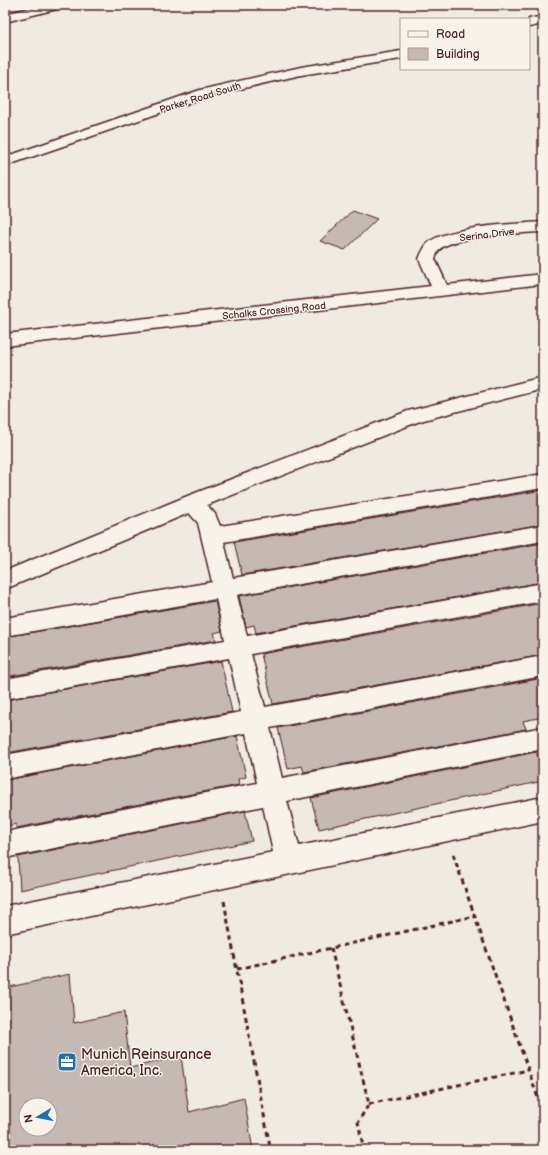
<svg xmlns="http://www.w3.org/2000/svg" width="548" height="1155" font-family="'Balsamiq Sans',sans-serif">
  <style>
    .building { fill: #c6b8b3; stroke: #4a1f2b; fill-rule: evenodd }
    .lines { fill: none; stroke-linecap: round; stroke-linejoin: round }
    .minor-casing { stroke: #4a1f2b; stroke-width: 3 }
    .path { stroke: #4a1f2b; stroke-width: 3; stroke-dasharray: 5 4; stroke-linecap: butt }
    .minor { fill: #f7f3e8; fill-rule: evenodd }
    .labels { text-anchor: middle; stroke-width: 3; stroke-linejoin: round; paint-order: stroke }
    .far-street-label { font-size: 10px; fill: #4a1f2b; stroke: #f7f3e8 }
    .near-poi-label { font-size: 14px; fill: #4a1f2b; stroke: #f7f3e8; text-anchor: start }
  </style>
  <rect width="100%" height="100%" fill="#f0ebe0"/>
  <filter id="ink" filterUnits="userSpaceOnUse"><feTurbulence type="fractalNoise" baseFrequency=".025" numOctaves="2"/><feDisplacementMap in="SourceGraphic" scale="8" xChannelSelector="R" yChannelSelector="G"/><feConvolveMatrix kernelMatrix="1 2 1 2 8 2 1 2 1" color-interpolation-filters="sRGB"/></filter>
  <g filter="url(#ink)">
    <path class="building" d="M 353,210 L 377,219 L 345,250 L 320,241 Z
      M 543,490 L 543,524 L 242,575 L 234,542 Z
      M 543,543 L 543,582 L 256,633 L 254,625 L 246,627 L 239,596 Z
      M 215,601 L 222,631 L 214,633 L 216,640 L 5,677 L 5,637 Z
      M 543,603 L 543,655 L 273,704 L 261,654 Z
      M 221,661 L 232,712 L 6,753 L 5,700 Z
      M 543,678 L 543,717 L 523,721 L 526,729 L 304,772 L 302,766 L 288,769 L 278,728 Z
      M 237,736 L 246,777 L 238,779 L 239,785 L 16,828 L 16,824 L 8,826 L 6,780 Z
      M 536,752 L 543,769 L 543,781 L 319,829 L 311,798 Z
      M 245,811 L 252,841 L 20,890 L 18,857 Z
      M 70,974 L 74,1023 L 124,1012 L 130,1068 L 181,1056 L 189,1112 L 244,1098 L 253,1150 L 5,1150 L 5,988 ZM 26,1105 L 50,1105 L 50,1129 L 26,1129 Z"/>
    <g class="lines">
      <defs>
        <path id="minor" d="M 42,5 L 63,5 L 61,8 L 5,22 L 5,14 Z
          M 543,16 L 543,24 L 529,27 L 529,19 Z
          M 401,51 L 401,59 L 301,75 L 209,96 L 5,166 L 5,157 L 200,90 L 301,67 Z
          M 543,222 L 543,232 C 523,233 451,236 439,250 C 437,253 436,256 435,259 L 447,285 L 543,274 L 543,284 L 5,346 L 5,334 L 431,286 L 419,259 C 421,254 424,247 428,243 C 448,226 516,224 543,222 Z
          M 543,377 L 543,389 L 420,421 L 207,505 L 215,514 L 220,526 L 543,474 L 543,488 L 224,542 L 233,578 L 543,525 L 543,541 L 237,595 L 247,636 L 543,583 L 543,601 L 251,654 L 265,707 L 543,656 L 543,676 L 270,728 L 282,778 L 543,727 L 543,749 L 287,801 L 299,846 L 543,797 L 543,821 L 5,934 L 5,906 L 273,852 L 263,806 L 5,858 L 5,832 L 257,783 L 246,733 L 5,779 L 5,755 L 241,712 L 229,658 L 5,699 L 5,679 L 225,640 L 216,599 L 5,636 L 5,618 L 212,582 L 198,523 L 189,513 L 5,589 L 5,571 L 185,497 L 408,411 Z"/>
      </defs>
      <use href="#minor" class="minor-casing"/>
      <path class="path" d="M 453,854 L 543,1112
        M 224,901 L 270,1147
        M 331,948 L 369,1104 L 358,1122 L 364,1150
        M 237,969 L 475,916
        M 369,1104 L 528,1070"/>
      <use href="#minor" class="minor"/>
    </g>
  </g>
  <defs>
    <symbol id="office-square" viewBox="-11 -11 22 22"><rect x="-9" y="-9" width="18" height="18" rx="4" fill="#1f6fb2" stroke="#f7f3e8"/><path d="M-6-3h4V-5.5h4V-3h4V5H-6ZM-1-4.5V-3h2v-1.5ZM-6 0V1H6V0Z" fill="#fff"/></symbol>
  </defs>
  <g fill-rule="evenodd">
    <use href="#office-square" x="56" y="1051" width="22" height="22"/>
  </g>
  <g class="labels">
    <g class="far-street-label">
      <text transform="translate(200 97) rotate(-17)" y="4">Parker Road South</text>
      <text transform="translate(487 234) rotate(-7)" y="4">Serina Drive</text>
      <text transform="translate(274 310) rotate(-6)" y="4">Schalks Crossing Road</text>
    </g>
    <g class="near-poi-label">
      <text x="81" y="1059">Munich Reinsurance<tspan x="81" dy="16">America, Inc.</tspan></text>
    </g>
  </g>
  <rect width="548" height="1155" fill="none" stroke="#f7f3e8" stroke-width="20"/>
  <rect x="10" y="10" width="528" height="1135" fill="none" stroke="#4a1f2b" stroke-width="1.5" filter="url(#ink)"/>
  <rect x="400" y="18" width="130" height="52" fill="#f7f3e8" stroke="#b29e9c"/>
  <rect x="408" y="31" width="20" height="6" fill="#f7f3e8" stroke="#b29e9c"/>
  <text x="436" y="38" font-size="12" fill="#4a1f2b">Road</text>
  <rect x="408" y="48" width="20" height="12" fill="#c6b8b3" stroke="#b29e9c"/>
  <text x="436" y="58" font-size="12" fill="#4a1f2b">Building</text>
  <g transform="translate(38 1117) rotate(260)"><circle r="19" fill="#f7f3e8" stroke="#b29e9c"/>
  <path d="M0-3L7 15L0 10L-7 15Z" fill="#1f6fb2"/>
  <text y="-6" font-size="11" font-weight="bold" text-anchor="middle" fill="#4a1f2b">N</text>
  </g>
</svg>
